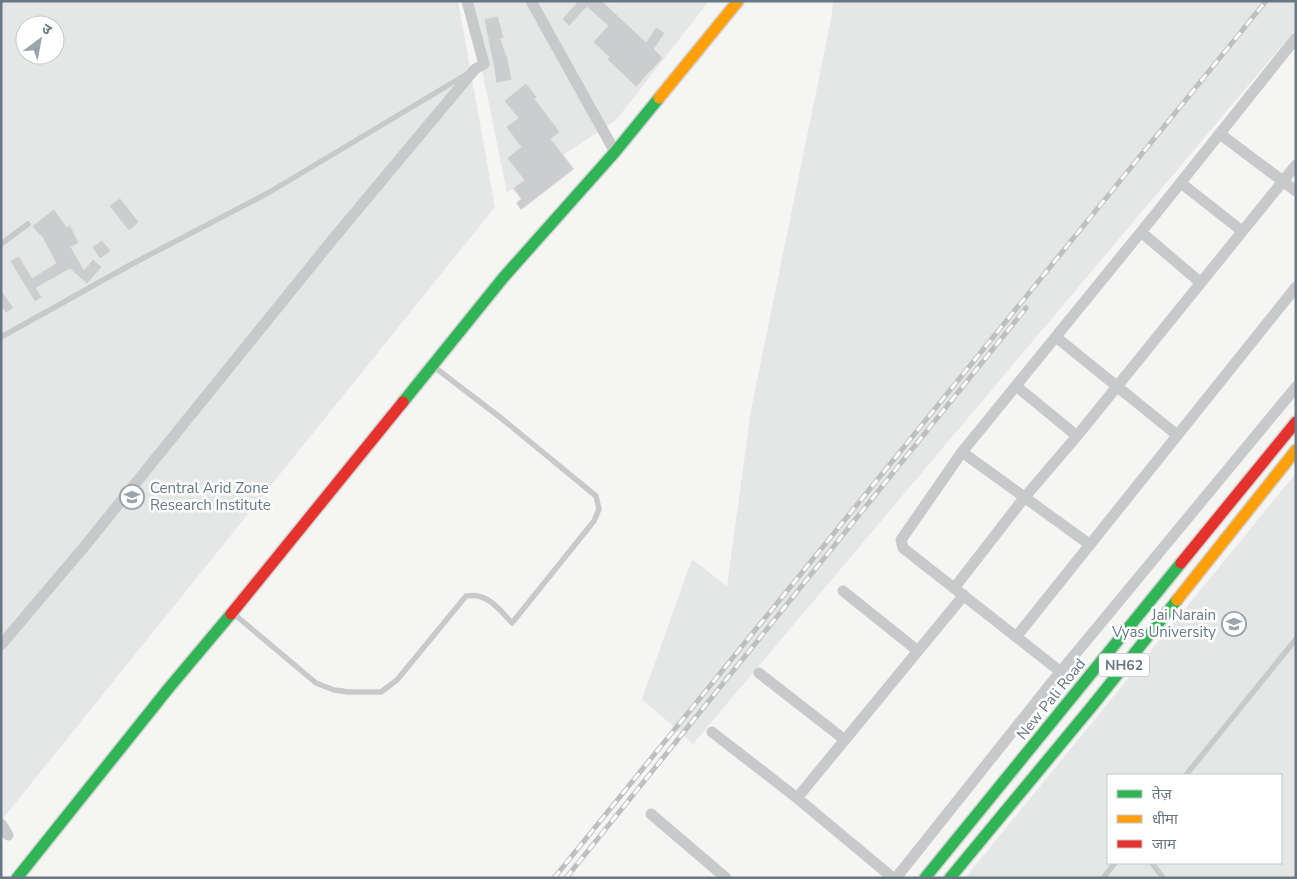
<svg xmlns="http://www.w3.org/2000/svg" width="1297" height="879" font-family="'Nunito Sans','Noto Sans Devanagari',sans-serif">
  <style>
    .built { fill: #e5e7e7; fill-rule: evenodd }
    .building { fill: #cccdce; stroke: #e4e4e4 }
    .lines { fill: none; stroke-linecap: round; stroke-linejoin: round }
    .fast-casing { stroke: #d1d2d2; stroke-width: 14 }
    .slow-casing { stroke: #d1d2d2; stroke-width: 14 }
    .jam-casing { stroke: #d1d2d2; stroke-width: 14 }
    .lane { stroke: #c8c9ca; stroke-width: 5.5 }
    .street { stroke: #c8c9ca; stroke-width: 11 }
    .fast { stroke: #30b455; stroke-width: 11 }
    .slow { stroke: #ff9f0a; stroke-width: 11 }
    .jam { stroke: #e5322d; stroke-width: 11 }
    .rail-casing { stroke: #bebfc1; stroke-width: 5 }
    .rail { stroke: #fff; stroke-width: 3; stroke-dasharray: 9; stroke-linecap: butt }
    .labels { text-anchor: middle; stroke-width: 5; stroke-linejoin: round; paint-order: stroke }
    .shield { fill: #fff; stroke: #95a0a8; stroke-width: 1 }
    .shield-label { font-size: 14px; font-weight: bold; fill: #677883 }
    .poi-label { font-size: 15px; fill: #677883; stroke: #fff; text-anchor: start }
    .street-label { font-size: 15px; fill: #677883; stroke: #fff }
  </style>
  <rect width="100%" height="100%" fill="#f5f5f4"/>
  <path class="built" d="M 1,1 L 458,1 L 495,207 L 1,821 ZM 25,25 L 55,25 L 55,55 L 25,55 Z
    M 468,1 L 709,1 L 617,119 L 507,193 Z
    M 833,1 L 1296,1 L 1296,29 L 693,744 L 642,699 L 692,559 L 727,586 L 751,410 L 832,14 Z
    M 1296,473 L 1296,878 L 965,878 ZM 1108,775 L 1281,775 L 1281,863 L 1108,863 Z"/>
  <path class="building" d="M 578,1 L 602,1 L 646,42 L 656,27 L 665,33 L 654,49 L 663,58 L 636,87 L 607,59 L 609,57 L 593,42 L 608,26 L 587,7 L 569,26 L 562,19 Z
    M 498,16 L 504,38 L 501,39 L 506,55 L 507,55 L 512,80 L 496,83 L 494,68 L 484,19 Z
    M 526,83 L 537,97 L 535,99 L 560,132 L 551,139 L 574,169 L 521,210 L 516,203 L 521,199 L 513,188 L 524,180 L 507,158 L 521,147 L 506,127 L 518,118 L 504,101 Z
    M 120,198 L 139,222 L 129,231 L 109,206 Z
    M 54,209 L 67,227 L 70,225 L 79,243 L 71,247 L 84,270 L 93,259 L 102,267 L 87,284 L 70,269 L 36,288 L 42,297 L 35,302 L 10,261 L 19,256 L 32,278 L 56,263 L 41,235 L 40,236 L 32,226 Z
    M 102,240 L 111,251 L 100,259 L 92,247 Z
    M 1,290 L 14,308 L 6,313 L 1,306 Z"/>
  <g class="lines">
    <defs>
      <path id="fast" d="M 403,402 L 503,278 L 615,152 L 659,98
        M 17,878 L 168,689 L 231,614
        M 925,878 L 1181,563
        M 950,878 L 1093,705 L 1177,600"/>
      <path id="slow" d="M 659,98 L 738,1
        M 1177,600 L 1296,450"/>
      <path id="jam" d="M 1181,563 L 1296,422
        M 231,614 L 403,402"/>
    </defs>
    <use href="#fast" class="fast-casing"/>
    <use href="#slow" class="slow-casing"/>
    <use href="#jam" class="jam-casing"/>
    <path class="lane" d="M 1,244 L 28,224
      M 1,337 L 132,264 L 268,193 L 467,74
      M 234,614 L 316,683 L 334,690 L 349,692 L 381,692 L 397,680 L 466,596 C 487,592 499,609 512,623 L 594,521 L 599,509 L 596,496 L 501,418 L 433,366
      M 1186,775 L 1296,639
      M 1152,863 L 1163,878
      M 1103,878 L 1115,863"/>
    <path class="street" d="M 531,1 L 615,152
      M 1220,134 L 1296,191
      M 1181,183 L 1242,231
      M 1141,232 L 1201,283
      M 1056,337 L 1177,435
      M 1016,386 L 1077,436
      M 962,452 L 1089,544
      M 955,587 L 1024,498 L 1077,436 L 1296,165
      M 843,591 L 918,651
      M 1016,637 L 1296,287
      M 1,645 L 84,547 L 333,239 L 475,69 L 484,64 L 467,1
      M 1061,672 L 903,548 L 901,540 L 962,452 L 1154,216 L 1296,38
      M 759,673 L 845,740
      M 712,732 L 797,798 L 893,878
      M 797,798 L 964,595
      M 651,814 L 726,878
      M 1,824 L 8,835
      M 896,878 L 1048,687 L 1296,387"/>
    <use href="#fast" class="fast"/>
    <use href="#slow" class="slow"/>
    <use href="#jam" class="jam"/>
    <defs>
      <path id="rail" d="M 554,878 L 1266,1
        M 566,878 L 1026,308"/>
    </defs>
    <use href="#rail" class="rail-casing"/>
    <use href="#rail" class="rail"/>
  </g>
  <defs>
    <symbol id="university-ring" viewBox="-11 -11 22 22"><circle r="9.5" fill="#fff" stroke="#99a4ab" stroke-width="1.5"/><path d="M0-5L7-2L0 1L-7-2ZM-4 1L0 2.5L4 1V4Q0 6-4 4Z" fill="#99a4ab"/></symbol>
  </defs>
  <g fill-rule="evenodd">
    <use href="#university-ring" x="118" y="483" width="28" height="28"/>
    <use href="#university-ring" x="1220" y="610" width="28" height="28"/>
  </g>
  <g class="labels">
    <rect class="shield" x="1099" y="653.5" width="50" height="23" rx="4"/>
    <g class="shield-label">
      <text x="1124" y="670">NH62</text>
    </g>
    <g class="poi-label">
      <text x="150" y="493">Central Arid Zone<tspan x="150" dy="17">Research Institute</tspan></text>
      <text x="1216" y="620" text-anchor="end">Jai Narain<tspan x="1216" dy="17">Vyas University</tspan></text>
    </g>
    <g class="street-label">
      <text transform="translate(1051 699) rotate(-51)" y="5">New Pali Road</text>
    </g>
  </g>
  <rect width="1297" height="879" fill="none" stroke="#677883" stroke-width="5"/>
  <rect x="1107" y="774" width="175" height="90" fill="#ffffff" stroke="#c2c9cd"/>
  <rect x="1117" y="790" width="25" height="8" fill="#30b455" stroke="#c2c9cd"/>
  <text x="1152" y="799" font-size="15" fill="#677883">तेज़</text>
  <rect x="1117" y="815" width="25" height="8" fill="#ff9f0a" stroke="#c2c9cd"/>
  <text x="1152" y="824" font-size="15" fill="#677883">धीमा</text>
  <rect x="1117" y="840" width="25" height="8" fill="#e5322d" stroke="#c2c9cd"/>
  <text x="1152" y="849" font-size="15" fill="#677883">जाम</text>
  <g transform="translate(40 40) rotate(32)"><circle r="24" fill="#ffffff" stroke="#c2c9cd"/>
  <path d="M0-4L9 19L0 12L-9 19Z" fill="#99a4ab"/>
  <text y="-8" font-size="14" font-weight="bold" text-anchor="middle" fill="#677883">उ</text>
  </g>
</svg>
